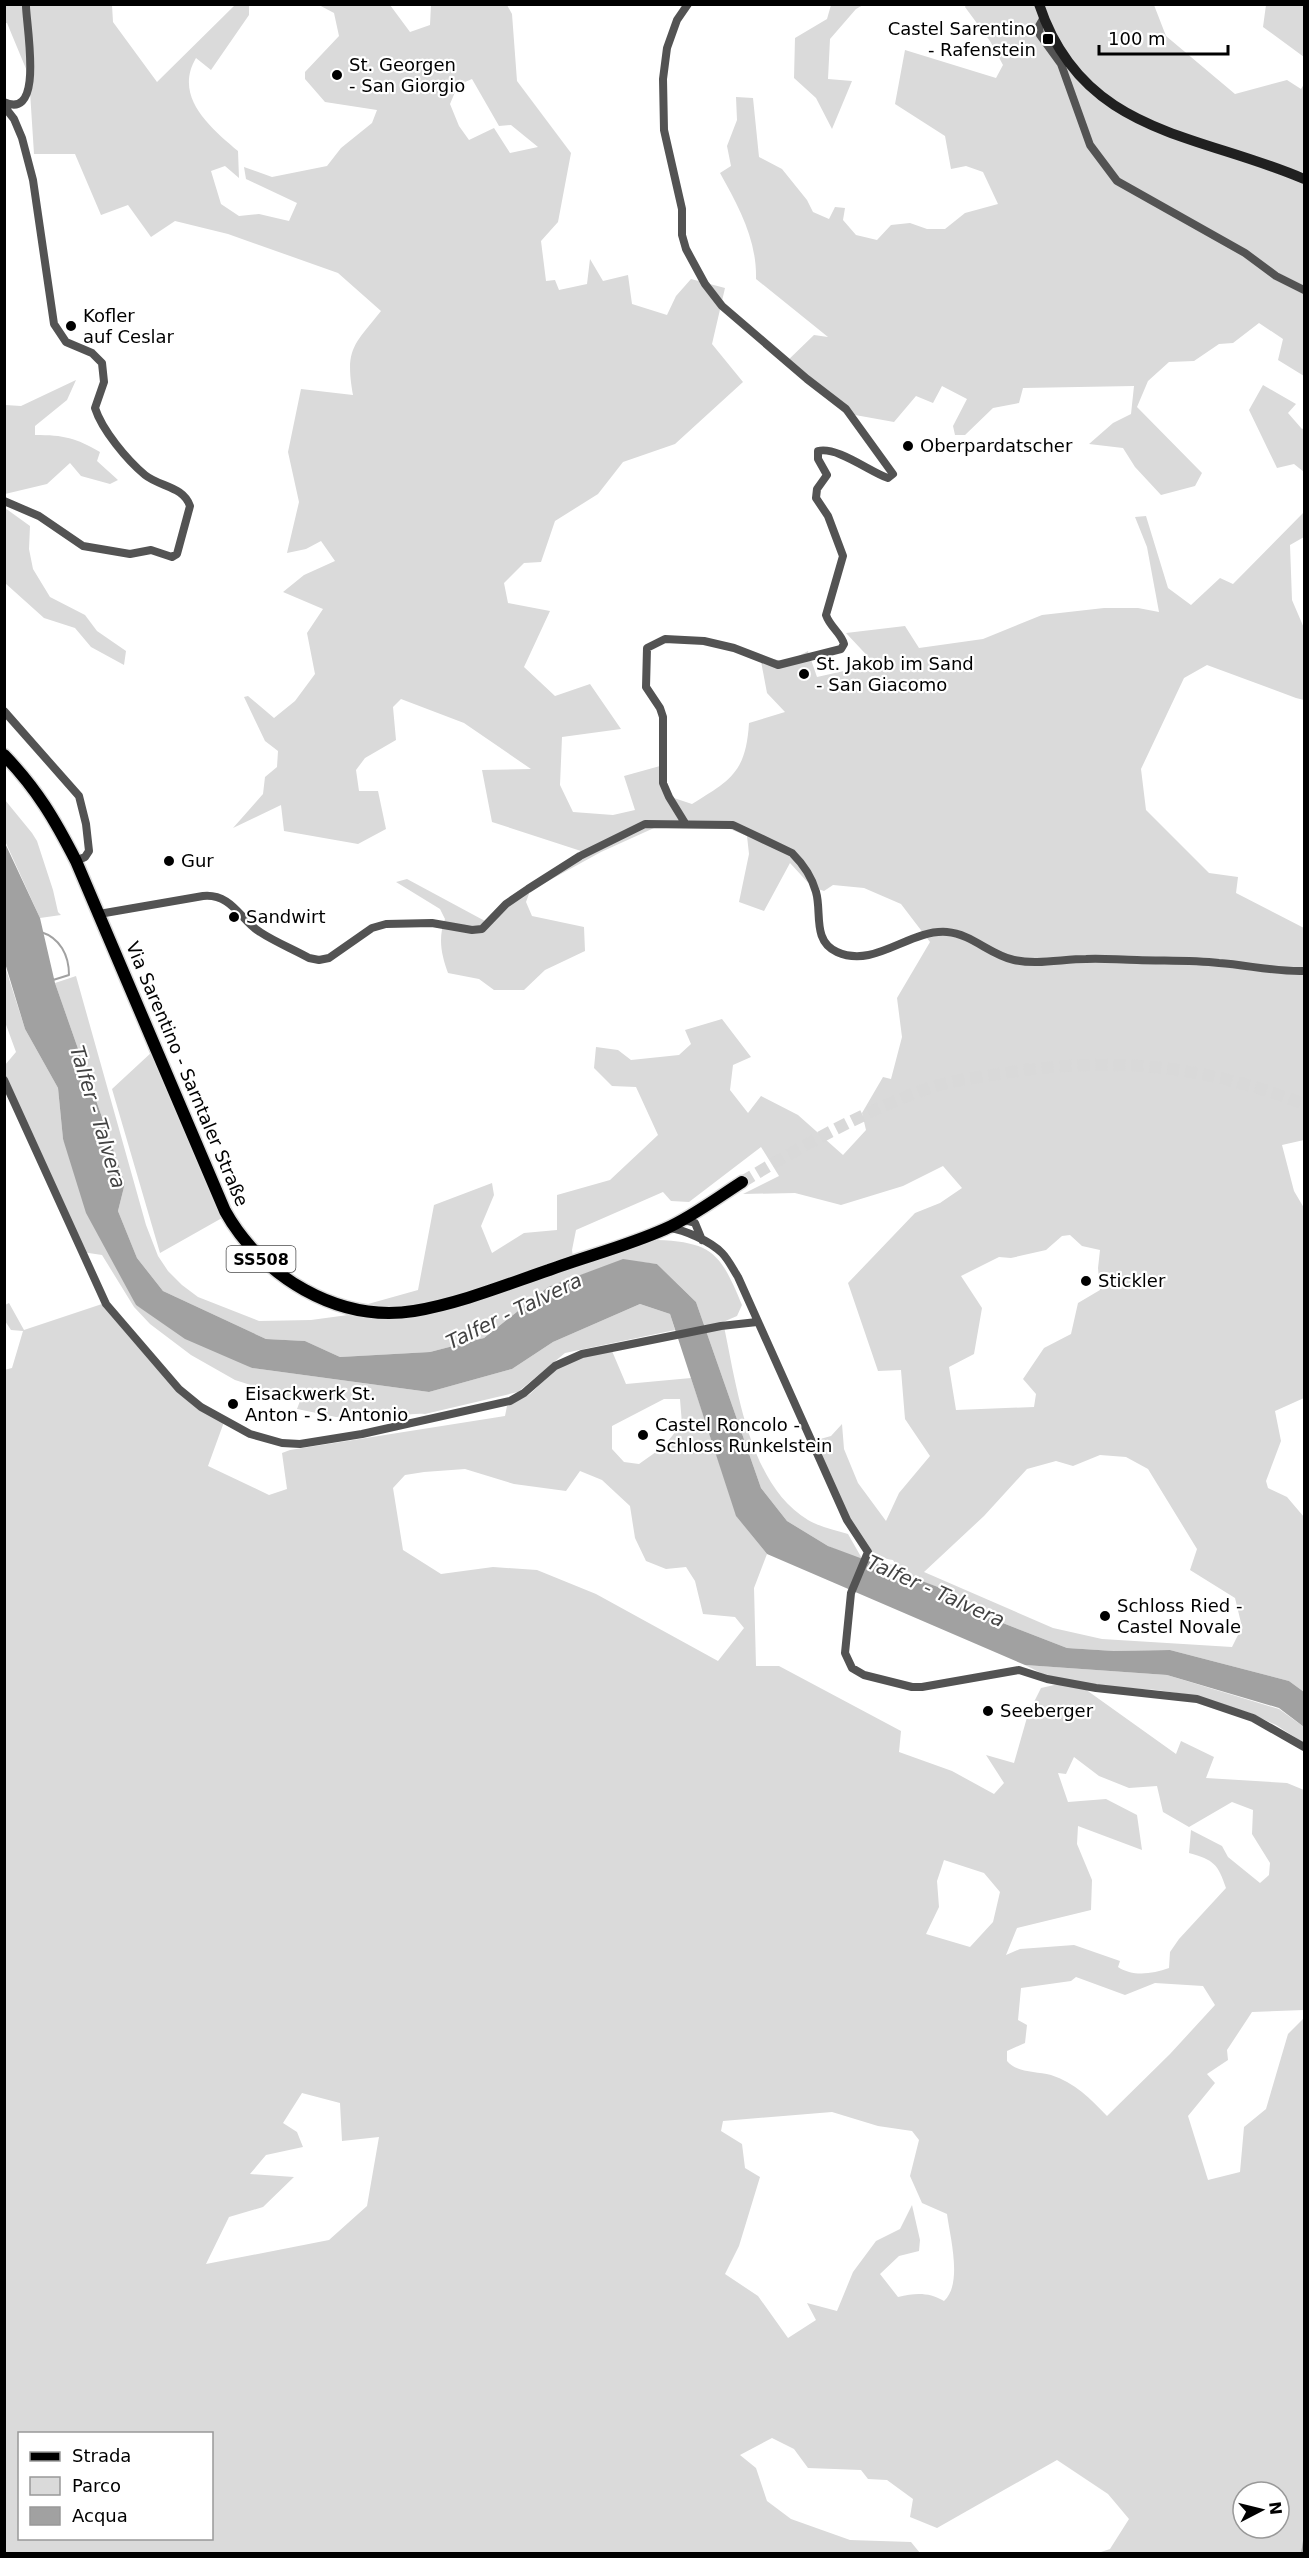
<svg xmlns="http://www.w3.org/2000/svg" width="1309" height="2558" font-family="'DejaVu Sans',sans-serif">
  <style>
    .green { fill: #dadada; fill-rule: evenodd }
    .water { fill: #a1a1a1 }
    .lines { fill: none; stroke-linecap: round; stroke-linejoin: round }
    .stream { stroke: #a1a1a1; stroke-width: 2 }
    .primary-tunnel { stroke: #d9d9d9; stroke-width: 12; stroke-dasharray: 12 6; stroke-linecap: butt }
    .primary-casing { stroke: #dbdbdb; stroke-width: 15 }
    .street { stroke: #535353; stroke-width: 8 }
    .secondary { stroke: #202020; stroke-width: 10 }
    .primary { stroke: #000; stroke-width: 12 }
    .poi-dot { fill: #000; stroke: #fff; stroke-width: 2 }
    .labels { text-anchor: middle; stroke-width: 4.5; stroke-linejoin: round; paint-order: stroke }
    .shield { fill: #fff; stroke: #4c4c4c; stroke-width: 1.5 }
    .shield-label { font-size: 16px; font-weight: bold; fill: #000 }
    .poi-label { font-size: 18px; fill: #000; stroke: #fff; text-anchor: start }
    .street-label { font-size: 18px; fill: #000; stroke: #fff }
    .water-label { font-size: 20px; font-style: italic; fill: #424242; stroke: #fff }
  </style>
  <rect width="100%" height="100%" fill="#fff"/>
  <path class="green" d="M 5,5 L 112,5 L 113,22 L 157,82 L 235,5 L 249,5 L 249,15 L 211,70 L 196,58 C 173,97 211,128 238,151 L 239,178 L 225,166 L 211,171 L 221,204 L 239,216 L 259,214 L 289,221 L 297,203 L 246,179 L 244,167 L 272,177 L 327,166 L 341,148 L 372,123 L 377,110 L 325,102 L 305,79 L 305,72 L 339,36 L 334,13 L 319,5 L 390,5 L 410,32 L 430,25 L 431,5 L 507,5 L 512,14 L 517,81 L 571,153 L 558,222 L 541,241 L 546,281 L 555,280 L 559,290 L 587,284 L 590,259 L 603,281 L 628,275 L 632,304 L 667,315 L 676,296 L 691,279 L 725,288 L 712,344 L 743,382 L 675,444 L 623,462 L 598,494 L 555,521 L 541,562 L 524,563 L 504,583 L 508,603 L 550,611 L 524,667 L 555,696 L 590,684 L 621,729 L 562,737 L 560,785 L 573,812 L 613,815 L 635,810 L 624,776 L 660,766 L 671,797 L 692,804 C 731,780 746,772 749,723 L 785,712 L 767,693 L 760,656 L 787,662 L 808,651 L 817,677 L 875,664 L 846,633 L 905,626 L 919,648 L 983,639 L 1042,615 L 1104,608 L 1138,608 L 1159,612 L 1147,547 L 1135,517 L 1146,516 L 1168,588 L 1191,605 L 1220,578 L 1233,584 L 1304,512 L 1304,537 L 1290,545 L 1292,600 L 1304,628 L 1304,700 L 1296,698 L 1207,665 L 1184,678 L 1141,769 L 1146,810 L 1209,873 L 1238,877 L 1236,893 L 1304,928 L 1304,1140 L 1282,1145 L 1294,1191 L 1304,1208 L 1304,1398 L 1275,1411 L 1281,1441 L 1266,1481 L 1268,1488 L 1287,1497 L 1304,1517 L 1304,1692 L 1289,1681 L 1170,1650 L 1114,1651 L 1067,1648 L 990,1618 L 938,1587 L 864,1562 L 828,1546 L 787,1521 L 761,1488 L 696,1302 L 657,1264 L 623,1260 L 548,1287 L 484,1338 L 430,1352 L 340,1357 L 305,1341 L 266,1339 L 163,1291 L 137,1258 L 118,1211 L 125,1183 L 55,983 L 76,976 L 146,1225 L 158,1256 L 168,1271 L 182,1285 L 198,1297 L 259,1321 L 311,1320 L 348,1315 L 385,1318 L 386,1312 L 368,1304 L 418,1290 L 434,1205 L 492,1183 L 494,1195 L 481,1226 L 492,1253 L 524,1233 L 557,1230 L 557,1195 L 610,1180 L 658,1135 L 636,1087 L 612,1086 L 594,1068 L 596,1047 L 618,1050 L 631,1060 L 679,1055 L 691,1044 L 685,1030 L 722,1019 L 751,1057 L 733,1065 L 730,1090 L 748,1113 L 761,1096 L 798,1115 L 843,1155 L 866,1130 L 862,1113 L 883,1077 L 891,1079 L 902,1037 L 897,998 L 930,942 L 901,904 L 864,888 L 833,885 L 824,891 L 812,887 L 790,863 L 764,911 L 739,902 L 749,854 L 747,836 L 730,829 L 654,828 L 601,852 L 530,891 L 526,902 L 532,916 L 584,927 L 585,951 L 545,970 L 524,990 L 494,990 L 479,979 L 448,973 C 441,954 438,938 445,919 L 440,909 L 396,882 L 407,879 L 485,921 L 511,896 L 581,851 L 492,822 L 482,770 L 531,769 L 464,723 L 401,699 L 393,707 L 396,740 L 365,758 L 356,770 L 359,791 L 378,791 L 386,829 L 358,844 L 284,831 L 281,805 L 233,828 L 263,794 L 265,777 L 277,767 L 278,751 L 265,741 L 244,697 L 248,696 L 274,718 L 295,701 L 315,674 L 307,633 L 323,609 L 283,592 L 304,575 L 335,561 L 321,541 L 306,549 L 287,553 L 299,502 L 288,452 L 301,389 L 353,395 C 345,349 353,346 381,311 L 338,273 L 228,234 L 175,221 L 151,237 L 128,205 L 101,215 L 75,154 L 34,154 L 29,76 L 7,23 L 5,23 ZM 472,79 L 499,126 L 511,125 L 538,147 L 510,153 L 494,128 L 469,140 L 459,126 L 450,104 L 458,85 ZM 761,1147 L 779,1176 L 743,1194 L 795,1193 L 841,1205 L 903,1186 L 943,1166 L 962,1188 L 940,1203 L 915,1213 L 848,1283 L 878,1371 L 901,1370 L 905,1419 L 930,1456 L 899,1493 L 886,1521 L 858,1483 L 844,1449 L 842,1424 L 831,1436 L 813,1441 L 857,1538 C 868,1552 875,1557 893,1560 L 896,1565 L 864,1562 L 848,1534 C 835,1530 820,1527 808,1520 C 748,1484 737,1386 723,1322 L 737,1316 L 742,1305 C 721,1255 714,1242 657,1240 L 481,1293 L 478,1289 L 573,1258 L 572,1250 L 576,1230 L 663,1192 L 671,1201 L 689,1202 ZM 1070,1235 L 1082,1246 L 1100,1250 L 1098,1268 L 1100,1290 L 1078,1303 L 1071,1334 L 1044,1348 L 1023,1379 L 1036,1394 L 1034,1407 L 956,1410 L 949,1367 L 974,1354 L 982,1308 L 961,1276 L 999,1257 L 1011,1258 L 1046,1250 L 1062,1236 ZM 1100,1455 L 1126,1457 L 1148,1469 L 1197,1549 L 1190,1570 L 1235,1598 L 1242,1627 L 1232,1647 L 1102,1639 L 1053,1628 L 924,1572 L 984,1516 L 1027,1469 L 1056,1461 L 1073,1466 Z
    M 831,5 L 863,5 L 856,9 L 830,39 L 828,79 L 852,81 L 832,129 L 816,98 L 794,78 L 795,38 L 827,19 Z
    M 966,5 L 1154,5 L 1166,36 L 1235,94 L 1287,80 L 1301,89 L 1304,84 L 1304,376 L 1278,360 L 1283,339 L 1259,323 L 1233,343 L 1219,344 L 1194,361 L 1169,362 L 1148,381 L 1137,407 L 1202,473 L 1195,486 L 1161,495 L 1135,467 L 1123,448 L 1089,444 L 1113,423 L 1131,414 L 1134,386 L 1023,388 L 1019,403 L 993,408 L 965,435 L 955,435 L 953,426 L 967,399 L 942,386 L 933,403 L 916,396 L 894,422 L 844,413 L 784,364 L 814,335 L 828,337 L 756,279 C 757,240 739,207 720,173 L 731,166 L 727,146 L 737,120 L 736,97 L 753,98 L 759,157 L 782,169 L 807,200 L 813,212 L 829,219 L 835,207 L 845,208 L 843,220 L 856,235 L 877,240 L 891,225 L 910,223 L 927,229 L 945,229 L 965,213 L 998,204 L 983,172 L 966,166 L 951,169 L 945,136 L 895,104 L 905,50 L 996,78 L 1003,65 L 990,41 L 965,7 Z
    M 1266,5 L 1304,5 L 1304,57 L 1263,27 Z
    M 76,380 L 67,400 L 35,426 L 35,435 C 64,435 76,438 100,452 L 97,461 L 118,480 L 110,484 L 81,476 L 70,463 L 47,484 L 5,494 L 5,405 L 21,406 Z
    M 1263,385 L 1296,404 L 1288,413 L 1302,429 L 1304,428 L 1304,472 L 1294,464 L 1277,468 L 1249,410 Z
    M 5,508 L 30,526 L 29,549 L 33,569 L 50,597 L 85,615 L 97,631 L 126,651 L 124,665 L 91,647 L 75,628 L 44,618 L 5,583 Z
    M 5,800 L 32,833 L 37,841 L 53,890 L 58,912 L 61,915 L 40,918 L 5,841 Z
    M 4,963 L 25,1029 L 58,1088 L 63,1139 L 136,1305 L 252,1368 L 429,1392 L 512,1369 L 553,1342 L 640,1304 L 670,1314 L 675,1330 L 565,1353 L 518,1392 L 425,1414 C 406,1412 389,1422 372,1414 L 367,1416 L 336,1417 L 297,1409 L 300,1401 L 235,1380 L 191,1355 L 150,1324 L 134,1307 L 102,1255 L 82,1252 L 5,1080 L 5,1065 L 16,1052 L 5,1022 Z
    M 153,1051 L 222,1218 L 160,1253 L 112,1089 Z
    M 9,1303 L 24,1330 L 102,1304 L 135,1338 L 178,1390 L 224,1422 L 208,1466 L 269,1495 L 287,1489 L 282,1453 L 290,1450 L 505,1416 L 507,1406 L 530,1394 L 557,1368 L 572,1360 L 612,1351 L 626,1384 L 691,1378 L 737,1517 L 767,1554 L 754,1588 L 756,1666 L 779,1666 L 901,1731 L 899,1752 L 952,1771 L 994,1794 L 1004,1783 L 986,1755 L 1014,1763 L 1028,1714 L 1041,1688 L 1063,1683 L 1085,1689 L 1176,1754 L 1181,1741 L 1214,1757 L 1206,1778 L 1287,1783 L 1304,1790 L 1304,2010 L 1252,2012 L 1227,2050 L 1228,2060 L 1207,2074 L 1215,2083 L 1188,2116 L 1208,2180 L 1240,2172 L 1244,2127 L 1266,2109 L 1288,2034 L 1304,2018 L 1304,2553 L 1098,2553 L 1110,2549 L 1129,2519 L 1108,2494 L 1057,2460 L 937,2528 L 910,2517 L 913,2499 L 887,2480 L 868,2479 L 861,2470 L 808,2468 L 794,2449 L 772,2438 L 740,2455 L 756,2468 L 767,2501 L 791,2519 L 850,2540 L 911,2542 L 920,2553 L 5,2553 L 4,1370 L 12,1368 L 23,1331 L 11,1330 L 5,1321 L 5,1305 ZM 664,1399 L 680,1399 L 682,1424 L 663,1447 L 639,1464 L 624,1462 L 612,1449 L 612,1426 ZM 465,1469 L 514,1484 L 566,1491 L 580,1471 L 602,1480 L 630,1506 L 635,1538 L 646,1561 L 666,1569 L 686,1567 L 695,1581 L 703,1614 L 735,1617 L 744,1628 L 718,1661 L 596,1594 L 537,1570 L 493,1567 L 441,1574 L 403,1550 L 393,1488 L 405,1475 L 424,1472 ZM 1074,1757 L 1099,1776 L 1129,1788 L 1157,1786 L 1163,1812 L 1189,1827 L 1232,1802 L 1253,1810 L 1252,1834 L 1270,1863 L 1269,1875 L 1260,1883 L 1228,1857 L 1222,1846 L 1191,1830 L 1189,1853 C 1214,1860 1218,1864 1226,1888 L 1179,1939 L 1170,1952 L 1169,1968 C 1152,1974 1133,1977 1118,1967 L 1120,1961 L 1074,1945 L 1020,1949 L 1006,1955 L 1017,1928 L 1091,1910 L 1092,1880 L 1077,1844 L 1078,1826 L 1142,1850 L 1137,1815 L 1106,1799 L 1068,1802 L 1058,1773 L 1066,1774 ZM 944,1860 L 984,1873 L 1000,1892 L 993,1922 L 970,1947 L 926,1934 L 939,1907 L 937,1881 ZM 1076,1977 L 1125,1995 L 1155,1983 L 1203,1986 L 1215,2005 L 1170,2054 L 1107,2116 C 1090,2098 1075,2083 1051,2075 C 1036,2071 1017,2073 1007,2061 L 1007,2051 L 1025,2043 L 1027,2025 L 1018,2020 L 1021,1988 L 1071,1981 ZM 302,2093 L 340,2103 L 342,2141 L 379,2137 L 367,2206 L 329,2240 L 206,2264 L 229,2217 L 263,2207 L 294,2177 L 250,2174 L 266,2155 L 303,2147 L 297,2132 L 283,2123 ZM 832,2112 L 878,2126 L 912,2131 L 919,2140 L 910,2176 L 922,2203 L 947,2214 C 950,2237 963,2284 944,2301 C 928,2292 916,2293 898,2297 L 880,2274 L 899,2256 L 919,2251 L 920,2240 L 912,2205 L 900,2229 L 876,2241 L 853,2272 L 837,2311 L 807,2303 L 816,2320 L 788,2338 L 758,2296 L 725,2274 L 739,2246 L 760,2177 L 745,2168 L 742,2144 L 721,2131 L 723,2121 ZM 20,2434 L 212,2434 L 212,2538 L 20,2538 ZM 1243,2492 L 1279,2492 L 1279,2528 L 1243,2528 Z
    M 1025,1665 L 1167,1675 L 1279,1709 L 1304,1727 L 1304,1743 L 1276,1725 L 1250,1713 L 1197,1696 L 1157,1690 L 1100,1686 L 1045,1675 Z"/>
  <path class="water" d="M 4,841 L 40,918 L 55,983 L 125,1183 L 118,1211 L 137,1258 L 163,1291 L 266,1339 L 305,1341 L 340,1357 L 430,1352 L 484,1338 L 548,1287 L 623,1259 L 657,1264 L 696,1302 L 761,1488 L 787,1521 L 828,1546 L 938,1587 L 990,1618 L 1067,1648 L 1114,1651 L 1170,1650 L 1289,1681 L 1304,1692 L 1304,1727 L 1279,1708 L 1167,1675 L 1025,1665 L 767,1554 L 736,1516 L 670,1314 L 640,1304 L 553,1342 L 512,1369 L 429,1392 L 252,1368 L 185,1339 L 136,1305 L 86,1213 L 63,1139 L 58,1088 L 25,1029 L 5,963 Z"/>
  <g class="lines">
    <path class="stream" d="M 41,932 C 60,938 69,955 69,975 L 53,980
      M 1302,2554 L 1304,2541"/>
    <path class="primary-tunnel" d="M 742,1182 C 802,1146 864,1111 929,1088 C 953,1080 980,1077 1005,1073 C 1113,1056 1203,1065 1304,1104"/>
    <defs>
      <path id="primary" d="M 4,755 C 37,789 55,820 76,861 L 225,1211 C 261,1276 338,1323 414,1311 C 461,1303 505,1285 549,1270 C 587,1256 627,1246 665,1229 C 692,1217 717,1198 742,1182"/>
    </defs>
    <use href="#primary" class="primary-casing"/>
    <path class="street" d="M 1043,19 L 1039,26 L 1040,35 L 1061,64 L 1090,145 L 1117,181 L 1245,253 L 1276,276 L 1304,290
      M 4,102 C 46,122 25,20 26,4
      M 4,501 L 39,516 L 83,546 L 130,554 L 151,550 L 172,557 L 177,554 L 190,506 C 183,486 160,487 145,475 C 127,460 102,430 95,408 L 104,382 L 102,363 L 92,353 L 66,342 L 54,324 L 33,180 L 22,138 L 14,119 L 7,110 L 6,103
      M 4,711 L 79,796 L 86,824 L 89,851 L 85,857 L 76,861
      M 685,823 L 669,797 L 663,783 L 663,717 L 660,708 L 646,687 L 647,648 L 665,639 L 704,641 L 734,648 L 778,665 L 841,649 L 844,644 C 841,633 830,627 826,615 L 843,556 L 828,516 L 816,498 L 817,489 L 827,475 L 818,459 L 818,451 C 837,446 870,472 888,478 L 893,474 L 846,409 L 807,379 L 722,306 L 705,284 L 686,249 L 682,235 L 682,209 L 664,130 L 663,79 L 667,48 L 677,20 L 688,4
      M 99,914 L 203,896 C 232,893 241,921 260,932 C 275,942 293,949 309,958 L 319,960 L 329,958 L 372,928 L 386,924 L 432,923 L 472,930 L 482,929 L 506,904 L 528,889 L 580,856 L 645,824 L 733,825 L 792,853 C 803,864 812,877 816,892 C 822,912 812,941 837,952 C 875,969 909,929 947,932 C 972,934 990,955 1014,960 C 1037,965 1063,959 1086,959 C 1103,958 1120,960 1137,960 C 1164,961 1192,960 1219,963 C 1248,965 1275,972 1304,971
      M 4,1080 L 106,1304 L 179,1389 L 201,1407 L 250,1434 L 282,1443 L 300,1444 L 362,1434 L 510,1401 L 524,1393 L 555,1366 L 582,1354 L 721,1326 L 757,1322
      M 684,1220 L 695,1223 L 702,1240
      M 669,1228 C 685,1230 710,1241 722,1253 C 728,1259 733,1269 738,1277 L 847,1520 L 868,1552 L 851,1593 L 845,1653 L 852,1668 L 864,1675 L 912,1687 L 922,1687 L 1019,1670 L 1047,1679 L 1096,1688 L 1197,1699 L 1253,1718 L 1304,1747"/>
    <path class="secondary" d="M 1039,4 C 1082,135 1198,133 1304,179"/>
    <use href="#primary" class="primary"/>
  </g>
  <g class="poi-dot">
    <rect x="1042" y="33" width="12" height="12" rx="3"/>
    <circle cx="337" cy="75" r="6"/>
    <circle cx="71" cy="326" r="6"/>
    <circle cx="908" cy="446" r="6"/>
    <circle cx="804" cy="674" r="6"/>
    <circle cx="169" cy="861" r="6"/>
    <circle cx="234" cy="917" r="6"/>
    <circle cx="1086" cy="1281" r="6"/>
    <circle cx="233" cy="1404" r="6"/>
    <circle cx="643" cy="1435" r="6"/>
    <circle cx="1105" cy="1616" r="6"/>
    <circle cx="988" cy="1711" r="6"/>
  </g>
  <g class="labels">
    <rect class="shield" x="226.5" y="1246" width="69" height="26" rx="4.5"/>
    <g class="shield-label">
      <text x="261" y="1265">SS508</text>
    </g>
    <g class="poi-label">
      <text x="1036" y="35" text-anchor="end">Castel Sarentino<tspan x="1036" dy="21">- Rafenstein</tspan></text>
      <text x="349" y="71">St. Georgen<tspan x="349" dy="21">- San Giorgio</tspan></text>
      <text x="83" y="322">Kofler<tspan x="83" dy="21">auf Ceslar</tspan></text>
      <text x="920" y="452">Oberpardatscher</text>
      <text x="816" y="670">St. Jakob im Sand<tspan x="816" dy="21">- San Giacomo</tspan></text>
      <text x="181" y="867">Gur</text>
      <text x="246" y="923">Sandwirt</text>
      <text x="1098" y="1287">Stickler</text>
      <text x="245" y="1400">Eisackwerk St.<tspan x="245" dy="21">Anton - S. Antonio</tspan></text>
      <text x="655" y="1431">Castel Roncolo -<tspan x="655" dy="21">Schloss Runkelstein</tspan></text>
      <text x="1117" y="1612">Schloss Ried -<tspan x="1117" dy="21">Castel Novale</tspan></text>
      <text x="1000" y="1717">Seeberger</text>
    </g>
    <g class="street-label">
      <text transform="translate(187 1074) rotate(67)" y="6">Via Sarentino - Sarntaler Straße</text>
    </g>
    <g class="water-label">
      <text transform="translate(98 1117) rotate(73)" y="7">Talfer - Talvera</text>
      <text transform="translate(514 1311) rotate(-26)" y="7">Talfer - Talvera</text>
      <text transform="translate(936 1591) rotate(24)" y="7">Talfer - Talvera</text>
    </g>
  </g>
  <rect width="1309" height="2558" fill="none" stroke="#000000" stroke-width="12"/>
  <rect x="18" y="2432" width="195" height="108" fill="#ffffff" stroke="#999999" stroke-width="1.5"/>
  <rect x="30" y="2452" width="30" height="9" fill="#000000" stroke="#999999" stroke-width="1.5"/>
  <text x="72" y="2462" font-size="18" fill="#000000">Strada</text>
  <rect x="30" y="2477" width="30" height="18" fill="#dadada" stroke="#999999" stroke-width="1.5"/>
  <text x="72" y="2492" font-size="18" fill="#000000">Parco</text>
  <rect x="30" y="2507" width="30" height="18" fill="#a1a1a1" stroke="#999999" stroke-width="1.5"/>
  <text x="72" y="2522" font-size="18" fill="#000000">Acqua</text>
  <g transform="translate(1261 2510) rotate(83)"><circle r="28" fill="#ffffff" stroke="#999999" stroke-width="1.5"/>
  <path d="M0-4.5L10 22L0 15L-10 22Z" fill="#000000"/>
  <text y="-9" font-size="16" font-weight="bold" text-anchor="middle" fill="#000000">N</text>
  </g>
  <path d="M1099 45v9h129v-9" fill="none" stroke="#000000" stroke-width="3"/>
  <text x="1108" y="45" font-size="18" fill="#000000" stroke="#ffffff" stroke-width="4.5" paint-order="stroke">100 m</text>
</svg>
